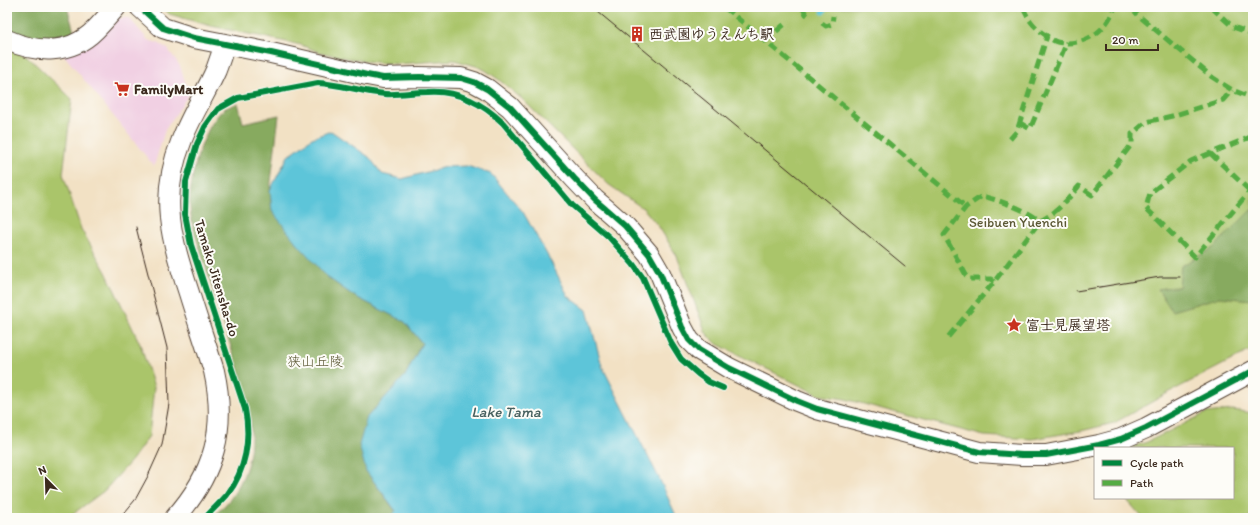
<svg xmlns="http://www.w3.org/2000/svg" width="1260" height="525" font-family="Itim,'Klee One',sans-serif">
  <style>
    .built { fill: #f1d0e3 }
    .green { fill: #aac56b; stroke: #727844 }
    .forest { fill: #87aa5f; stroke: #616a3e }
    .water { fill: #5dc5d9; stroke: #4c787c }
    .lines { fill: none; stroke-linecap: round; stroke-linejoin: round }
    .stream { stroke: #5dc5d9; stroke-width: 5 }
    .minor-casing { stroke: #564537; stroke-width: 22 }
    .minor { stroke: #fff; stroke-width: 20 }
    .tram { stroke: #3b2a1e; stroke-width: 1 }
    .quiet { stroke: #55ab43; stroke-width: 5; stroke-dasharray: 10 5; stroke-linecap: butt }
    .cycleway-casing { stroke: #fdfcf7; stroke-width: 8 }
    .cycleway { stroke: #00873e; stroke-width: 6 }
    .labels { text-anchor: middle; stroke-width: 4; stroke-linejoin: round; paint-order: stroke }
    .poi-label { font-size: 14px; font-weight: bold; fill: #3b2a1e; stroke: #fdfcf7; text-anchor: start }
    .park-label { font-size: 14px; fill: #5c5835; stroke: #fdfcf7 }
    .street-label { font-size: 14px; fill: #3b2a1e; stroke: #fdfcf7 }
    .water-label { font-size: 15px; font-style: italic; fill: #47605f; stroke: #fdfcf7 }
  </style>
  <rect width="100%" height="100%" fill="#fdfcf7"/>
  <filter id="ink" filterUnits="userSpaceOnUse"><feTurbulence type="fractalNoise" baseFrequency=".025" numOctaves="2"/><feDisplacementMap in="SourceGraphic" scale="8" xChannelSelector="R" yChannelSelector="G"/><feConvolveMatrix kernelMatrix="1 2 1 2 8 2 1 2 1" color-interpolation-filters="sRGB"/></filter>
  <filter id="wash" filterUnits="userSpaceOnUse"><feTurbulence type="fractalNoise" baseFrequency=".012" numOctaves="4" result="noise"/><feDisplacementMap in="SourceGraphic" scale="16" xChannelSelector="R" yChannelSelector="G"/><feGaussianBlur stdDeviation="0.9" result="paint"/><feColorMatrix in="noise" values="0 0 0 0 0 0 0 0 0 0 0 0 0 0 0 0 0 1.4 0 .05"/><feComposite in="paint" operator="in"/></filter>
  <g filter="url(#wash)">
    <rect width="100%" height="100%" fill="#f2e1c4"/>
    <path class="built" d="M 117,18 L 129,18 L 148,40 L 158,43 L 168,49 L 180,66 L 189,94 L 165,130 L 154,166 L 63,54 Z"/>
    <path class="green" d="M 162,7 L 1253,7 L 1253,349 L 1166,394 L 1114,423 L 1081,431 L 1032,439 L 984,436 L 845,399 L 819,395 L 717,344 L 706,333 L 677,256 L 659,227 L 644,209 L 608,184 L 521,98 L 498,79 L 485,70 L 476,66 L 454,60 L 398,64 L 382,63 L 351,59 L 319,52 L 301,45 L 211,26 L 169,14 Z
      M 7,45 L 27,56 L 72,99 L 63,174 L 81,229 L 106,272 L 140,344 L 154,387 L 149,436 L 132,460 L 104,491 L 67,518 L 7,518 Z
      M 1232,410 L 1253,413 L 1253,518 L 1143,518 L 1125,498 L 1233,498 L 1233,448 L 1128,448 L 1147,442 L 1206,413 Z"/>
    <path class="forest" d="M 7,7 L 67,7 L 75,35 L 62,42 L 7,36 Z
      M 238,103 L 243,123 L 279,115 L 270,190 L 272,211 L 327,277 L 354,296 L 405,322 L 422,343 L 405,376 L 367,417 L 366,471 L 396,512 L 389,518 L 212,518 C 218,511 226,505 231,498 C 255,464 254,433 246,394 L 193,227 C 192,219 189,209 190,200 C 190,175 204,125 224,109 C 228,107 234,105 238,103 Z
      M 1253,208 L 1253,300 L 1220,297 L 1172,311 L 1158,289 L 1172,287 L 1179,287 L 1181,266 L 1213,248 Z"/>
    <path class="water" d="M 331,131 L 369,157 L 382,174 L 402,179 L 445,167 L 467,166 L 491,174 L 523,212 L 550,260 L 568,296 L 587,310 L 602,366 L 661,482 L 677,518 L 389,518 L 396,511 L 366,471 L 359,445 L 367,417 L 405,376 L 422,343 L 405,322 L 354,296 L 327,277 L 295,241 L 272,211 L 270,190 L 288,156 L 312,138 Z"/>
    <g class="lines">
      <path class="stream" d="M 823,12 L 827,7"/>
    </g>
  </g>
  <g filter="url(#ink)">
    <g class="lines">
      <defs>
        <path id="minor" d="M 140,7 L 163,28 L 194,38 L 271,53 L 367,75 L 383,78 L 419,77 L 461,78 L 474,82 L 487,89 L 510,107 L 574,178 L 595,200 L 608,211 L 625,226 L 649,254 L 660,273 L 682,327 L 689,340 L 699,350 L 729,368 L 797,401 L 817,409 L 979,452 L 1022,455 L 1046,455 L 1099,445 L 1121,439 L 1146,428 L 1253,371
          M 7,40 C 37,53 70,55 95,30 C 102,23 109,15 116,7
          M 175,518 C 214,474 227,429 214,371 C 206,345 197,319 189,293 C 171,238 159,198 181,142 C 190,117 205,95 216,70 C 219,62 222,53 225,44"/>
      </defs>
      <use href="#minor" class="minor-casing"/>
      <use href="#minor" class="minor"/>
      <path class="tram" d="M 592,7 L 905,266
        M 1076,291 L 1160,277 L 1180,277
        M 120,518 L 135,500 L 148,476 L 162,445 L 169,404 L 167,348 L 136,227"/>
      <path class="quiet" d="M 724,7 L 966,207
        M 802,7 L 806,14 L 811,18
        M 1023,7 C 1027,18 1034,27 1044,34 C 1048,36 1052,41 1057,42 C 1084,47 1106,32 1115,7
        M 1131,7 L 1139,16 L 1212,77 L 1232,90 L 1253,98
        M 1211,7 L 1233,27 L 1253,34
        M 822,23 L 826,26 L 832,24 L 833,16
        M 765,41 L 786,23
        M 1020,123 L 1030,129 L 1067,42
        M 1253,136 L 1191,161 L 1150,193 L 1146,208 L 1195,257 L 1253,187
        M 1010,139 L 1017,131 L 1047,36
        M 1210,153 L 1250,191
        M 994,282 L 991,279 L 970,279 L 966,275 L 944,235 L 966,207 L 982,196 C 1001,201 1025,209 1040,221 C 1057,213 1067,200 1079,186 L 1092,195 L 1132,144 L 1132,134 L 1146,122 L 1172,116 L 1223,100 L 1232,90
        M 948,337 L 994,282 L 1040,221"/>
      <defs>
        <path id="cycleway" d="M 140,7 L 163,28 L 194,38 L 271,53 L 367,75 L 383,78 L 419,77 L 461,78 L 474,82 L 487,89 L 510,107 L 574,178 L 595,200 L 608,211 L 625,226 L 649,254 L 660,273 L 682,327 L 689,340 L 699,350 L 729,368 L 797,401 L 817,409 L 979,452 L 1022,455 L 1046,455 L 1099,445 L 1121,439 L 1146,428 L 1253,371
          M 205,518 C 212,510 220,503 227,495 C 246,470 251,439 245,409 L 191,245 L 185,214 L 186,182 L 197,144 L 205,127 L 218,109 L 238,98 L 318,83 C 340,84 362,92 385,94 C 399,95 414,92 428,92 C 457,90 482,103 503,123 L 572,205 L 609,237 L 633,264 L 643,278 L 671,343 L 681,359 L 698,374 L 709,382 L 723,388"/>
      </defs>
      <use href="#cycleway" class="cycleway-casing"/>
      <use href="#cycleway" class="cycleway"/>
    </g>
  </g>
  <defs>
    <symbol id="building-bare" viewBox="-9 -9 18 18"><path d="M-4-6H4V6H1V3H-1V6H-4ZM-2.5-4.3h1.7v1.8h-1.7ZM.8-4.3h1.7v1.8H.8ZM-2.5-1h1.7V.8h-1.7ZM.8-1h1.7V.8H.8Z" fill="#c8321e" stroke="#fdfcf7" stroke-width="2.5" paint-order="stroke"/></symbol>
    <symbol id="supermarket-bare" viewBox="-9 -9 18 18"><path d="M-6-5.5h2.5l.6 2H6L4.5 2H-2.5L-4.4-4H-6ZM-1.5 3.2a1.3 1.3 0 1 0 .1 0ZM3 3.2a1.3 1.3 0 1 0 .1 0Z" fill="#c8321e" stroke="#fdfcf7" stroke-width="2.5" paint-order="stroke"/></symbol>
    <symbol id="sight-bare" viewBox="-9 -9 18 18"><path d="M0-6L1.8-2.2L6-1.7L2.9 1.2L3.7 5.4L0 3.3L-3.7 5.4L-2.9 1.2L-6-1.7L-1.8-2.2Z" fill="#c8321e" stroke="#fdfcf7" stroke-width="2.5" paint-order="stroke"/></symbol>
  </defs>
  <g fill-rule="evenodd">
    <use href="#building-bare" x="626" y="23" width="22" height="22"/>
    <use href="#supermarket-bare" x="111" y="78" width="22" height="22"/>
    <use href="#sight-bare" x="1003" y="314" width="22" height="22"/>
  </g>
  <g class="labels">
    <g class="poi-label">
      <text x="649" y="39">西武園ゆうえんち駅</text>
      <text x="134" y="94">FamilyMart</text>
      <text x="1026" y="330">富士見展望塔</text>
    </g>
    <g class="park-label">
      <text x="1018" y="227">Seibuen Yuenchi</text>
      <text x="315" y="366">狭山丘陵</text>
    </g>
    <g class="street-label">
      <text transform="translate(217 278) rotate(73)" y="5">Tamako Jitensha-do</text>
    </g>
    <g class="water-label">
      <text x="506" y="417">Lake Tama</text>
    </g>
  </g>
  <rect width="1260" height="525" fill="none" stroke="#fdfcf7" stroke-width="24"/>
  <rect x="1094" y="447" width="140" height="52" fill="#fdfcf7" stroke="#afa8a0"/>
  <rect x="1102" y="460" width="20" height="6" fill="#00873e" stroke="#afa8a0"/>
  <text x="1130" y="467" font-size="12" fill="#3b2a1e">Cycle path</text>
  <rect x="1102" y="480" width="20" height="6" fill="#55ab43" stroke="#afa8a0"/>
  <text x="1130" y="487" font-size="12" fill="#3b2a1e">Path</text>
  <g transform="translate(46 479) rotate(337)" stroke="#fdfcf7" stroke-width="3" paint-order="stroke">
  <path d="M0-3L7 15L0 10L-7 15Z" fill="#3b2a1e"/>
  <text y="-6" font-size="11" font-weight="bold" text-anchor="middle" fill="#3b2a1e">N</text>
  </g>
  <path d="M1106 44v6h52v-6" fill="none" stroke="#3b2a1e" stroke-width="2"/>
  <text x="1112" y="44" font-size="12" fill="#3b2a1e" stroke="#fdfcf7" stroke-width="3" paint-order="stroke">20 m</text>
</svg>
